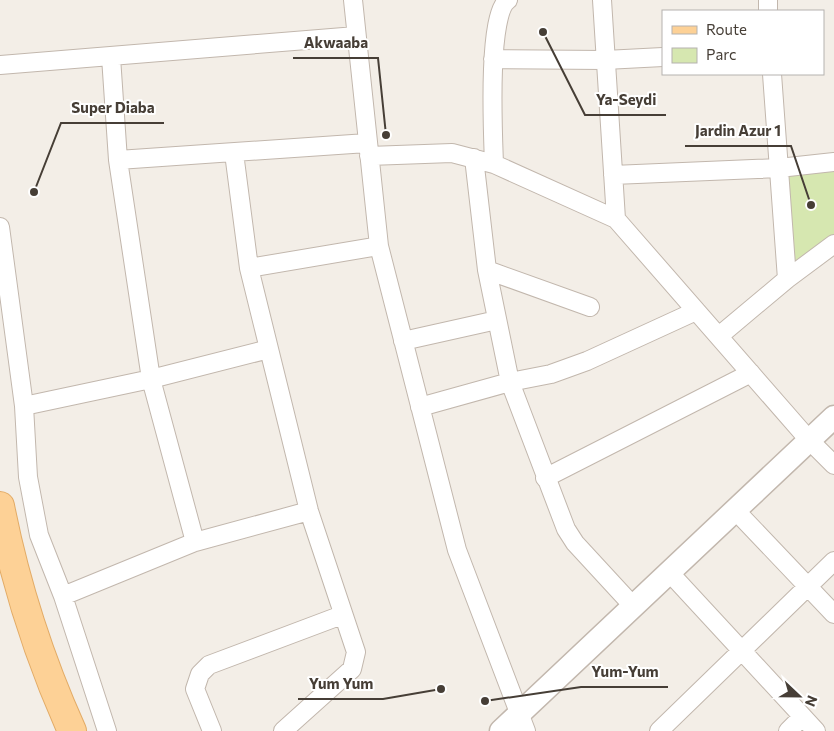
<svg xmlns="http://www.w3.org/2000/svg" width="834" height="731" font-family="Commissioner,sans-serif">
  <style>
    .green { fill: #d6e7b0 }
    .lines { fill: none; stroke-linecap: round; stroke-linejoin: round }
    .minor-casing { stroke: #c2b7ad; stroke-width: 20 }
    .tertiary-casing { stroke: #c2b7ad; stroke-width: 25 }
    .primary-casing { stroke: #e2ab66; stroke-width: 30 }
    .minor { stroke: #fff; stroke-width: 18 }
    .tertiary { stroke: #fff; stroke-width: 22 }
    .primary { stroke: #fdd196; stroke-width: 28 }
    .leader { fill: none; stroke: #463e36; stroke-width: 2 }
    .callout-dot { fill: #463e36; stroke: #fff; stroke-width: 2 }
    .callout-label { font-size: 15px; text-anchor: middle; font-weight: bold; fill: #463e36; stroke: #fff; stroke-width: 4; stroke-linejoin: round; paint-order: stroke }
  </style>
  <rect width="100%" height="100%" fill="#f3eee7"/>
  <path class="green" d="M 834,168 L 834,236 L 793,267 L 787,174 Z"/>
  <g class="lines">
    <defs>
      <path id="minor" d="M 353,0 L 379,246 L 457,550 L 526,731
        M 602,0 L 616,219
        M 768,0 L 768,11
        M 111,57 L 118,160 L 151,379 L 195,542
        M 493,59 L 605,60 L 663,57
        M 0,65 L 356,36
        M 772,74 L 787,279
        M 234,153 L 249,268 L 309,511 L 356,652 L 352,669 L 283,731
        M 369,156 L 452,153 L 494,164 L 616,219 L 809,440 L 834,465
        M 474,158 L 487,270 L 510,382 L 566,529 L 575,543 L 634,607
        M 118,160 L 367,143
        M 494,164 C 493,135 487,14 508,0
        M 613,175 L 779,168 L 834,162
        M 0,227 L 24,406 L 28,477 L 39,535 L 63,596 L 107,731
        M 249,268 L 379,246
        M 487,270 L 590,307
        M 719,336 L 787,279 L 834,244
        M 403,341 L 497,320
        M 24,406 L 151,379 L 269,349
        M 420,407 L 510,382 L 551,374 L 587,361 L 696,311
        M 545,478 L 751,373
        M 736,511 L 834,614
        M 669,572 L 816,731
        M 63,596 L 195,542 L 309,511
        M 212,731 L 195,689 L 200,674 L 209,665 L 342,615
        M 659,731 L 834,561
        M 788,731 L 802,717"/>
      <path id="tertiary" d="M 501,731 L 834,417"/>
      <path id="primary" d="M 0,506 C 15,582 40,660 72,731"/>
    </defs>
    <use href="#minor" class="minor-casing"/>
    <use href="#tertiary" class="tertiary-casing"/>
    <use href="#primary" class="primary-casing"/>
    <use href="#minor" class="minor"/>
    <use href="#tertiary" class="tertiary"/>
    <use href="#primary" class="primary"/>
  </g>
  <path class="leader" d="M386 135L378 58H293M543 32L585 115H666M34 192L61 123H164M811 205L791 146H685M485 701L581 687H668M441 689L383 699H298"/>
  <g class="callout-dot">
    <circle cx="386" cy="135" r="5"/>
    <circle cx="543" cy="32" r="5"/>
    <circle cx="34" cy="192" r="5"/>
    <circle cx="811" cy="205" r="5"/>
    <circle cx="485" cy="701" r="5"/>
    <circle cx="441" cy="689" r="5"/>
  </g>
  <g class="callout-label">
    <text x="336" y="48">Akwaaba</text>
    <text x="626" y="105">Ya-Seydi</text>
    <text x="113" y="113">Super Diaba</text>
    <text x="738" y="136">Jardin Azur 1</text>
    <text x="625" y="677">Yum-Yum</text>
    <text x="341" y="689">Yum Yum</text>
  </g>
  <rect x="662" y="10" width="162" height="65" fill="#ffffff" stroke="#b5b2af"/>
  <rect x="672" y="26" width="25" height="8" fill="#fdd196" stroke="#b5b2af"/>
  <text x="706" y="35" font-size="15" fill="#463e36">Route</text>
  <rect x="672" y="48" width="25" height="15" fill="#d6e7b0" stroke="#b5b2af"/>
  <text x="706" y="60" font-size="15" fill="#463e36">Parc</text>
  <g transform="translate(799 696) rotate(112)" stroke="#ffffff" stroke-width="4" paint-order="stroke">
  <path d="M0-4L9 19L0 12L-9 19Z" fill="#463e36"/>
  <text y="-8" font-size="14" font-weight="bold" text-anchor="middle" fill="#463e36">N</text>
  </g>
</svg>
